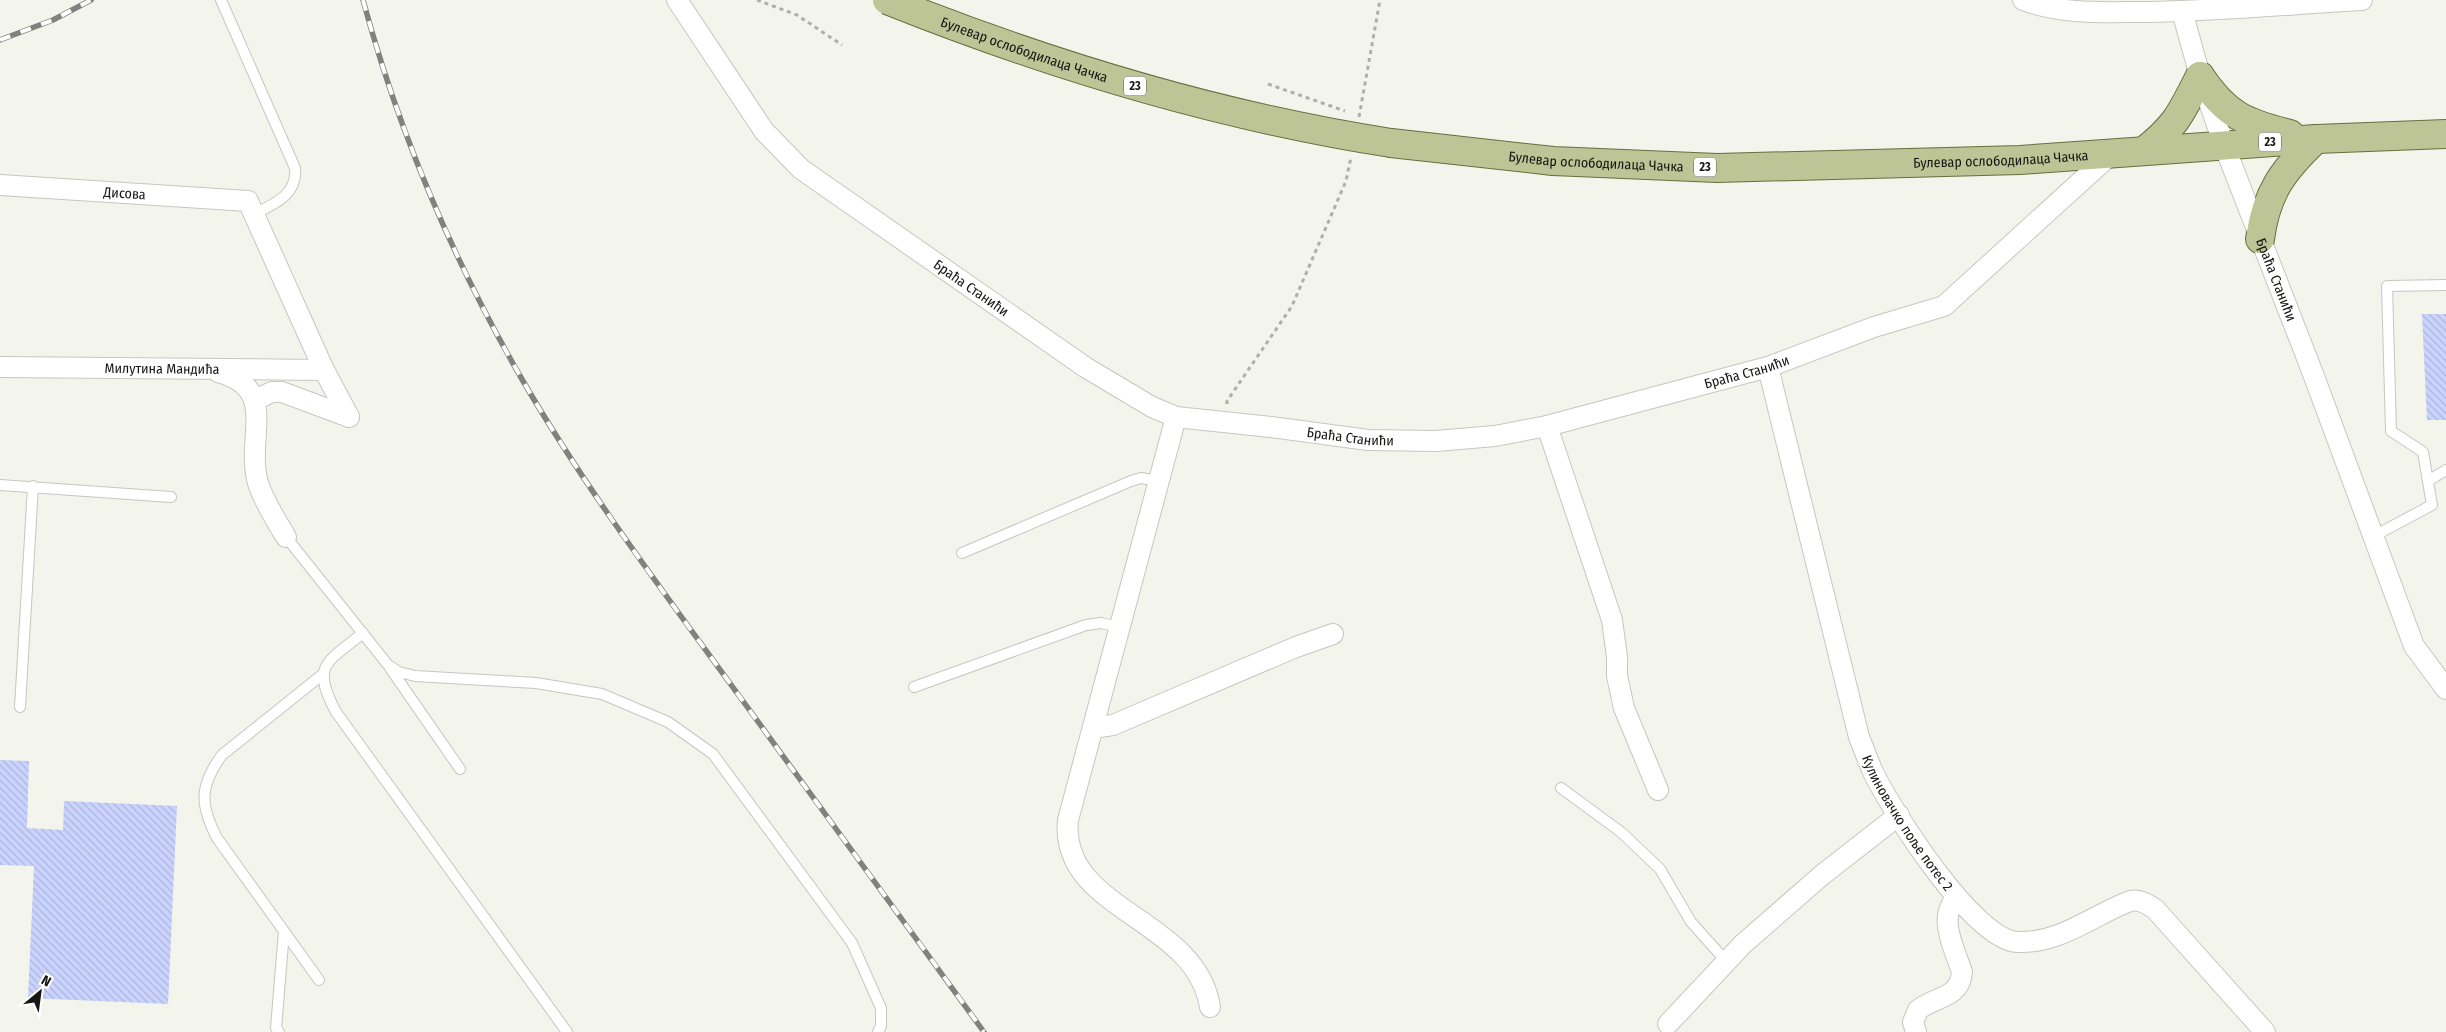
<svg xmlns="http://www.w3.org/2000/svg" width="2446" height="1032" font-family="'Fira Sans Condensed',sans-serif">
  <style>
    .building { fill: url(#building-back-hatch) }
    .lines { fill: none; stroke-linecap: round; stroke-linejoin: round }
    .lane-casing { stroke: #c5c7c0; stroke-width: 12 }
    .street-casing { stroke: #c5c7c0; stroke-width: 22 }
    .primary-casing { stroke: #666e3c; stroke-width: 30 }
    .path { stroke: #aeafa9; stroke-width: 3; stroke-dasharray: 4 4; stroke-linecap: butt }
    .lane { stroke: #fff; stroke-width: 10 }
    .street { stroke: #fff; stroke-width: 20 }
    .primary { stroke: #bdc597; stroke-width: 28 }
    .rail-casing { stroke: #81827d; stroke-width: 5.5 }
    .rail { stroke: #fff; stroke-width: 4; stroke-dasharray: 11; stroke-linecap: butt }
    .primary-bridge-casing { stroke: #666e3c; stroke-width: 30; stroke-linecap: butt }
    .primary-bridge { stroke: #bdc597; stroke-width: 28 }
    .labels { text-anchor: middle; stroke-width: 5; stroke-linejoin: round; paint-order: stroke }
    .shield { fill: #fff; stroke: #5c5c5a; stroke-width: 1 }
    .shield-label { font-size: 12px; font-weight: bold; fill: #161614 }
    .street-label { font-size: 14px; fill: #161614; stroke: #fff }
  </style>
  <defs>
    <pattern id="building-back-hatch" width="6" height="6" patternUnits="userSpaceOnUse" patternTransform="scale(1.25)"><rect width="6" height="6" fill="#c9d3fd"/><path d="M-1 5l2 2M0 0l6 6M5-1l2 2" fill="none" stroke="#acb4d8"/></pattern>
  </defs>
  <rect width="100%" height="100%" fill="#f3f5ed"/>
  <path class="building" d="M 2422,314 L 2446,314 L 2446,420 L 2427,420 Z
    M 0,760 L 29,761 L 27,828 L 63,830 L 64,801 L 177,806 L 168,1004 L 28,998 L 34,866 L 0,865 Z"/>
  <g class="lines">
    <defs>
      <path id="lane" d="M 221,0 L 295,168 C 298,194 275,204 254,214
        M 2428,481 L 2446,470
        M 0,485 L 171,497
        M 286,537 L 388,665 L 399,672 L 415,676 L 536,683 L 602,694 L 668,722 L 713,754 L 852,943 L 881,1008 L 881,1026 L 878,1032
        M 2372,537 L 2432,505 L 2423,452 L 2391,431 L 2387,286 L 2446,285
        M 962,553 L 1131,481 L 1141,478 L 1159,481
        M 363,633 C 326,663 311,665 336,712 L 567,1032
        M 390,668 L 460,769
        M 914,687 L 1086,625 L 1101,623 L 1120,627
        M 20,707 L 33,486
        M 1561,788 L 1621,832 L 1660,869 L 1691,922 L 1726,961
        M 319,980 L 217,838 C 200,805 199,786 222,755 L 323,674
        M 279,1032 L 276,1028 L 284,931"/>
      <g id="street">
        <path id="s1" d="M 677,0 L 764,131 L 801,169 L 1085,367 L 1152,407 L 1176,417 L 1271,427 L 1368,440 L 1436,441 L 1495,436 L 1547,426 L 1768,367 L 1874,327 L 1944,306 L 2110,155"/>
        <path d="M 2023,0 C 2063,15 2105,12 2146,12 C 2218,11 2290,4 2362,0"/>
        <path id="s2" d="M 2182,11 L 2200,76 L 2224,145 L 2312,371 L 2414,646 L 2446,689"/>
        <path id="s3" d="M 0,185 L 248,201 L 324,370 L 349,417"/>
        <path id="s4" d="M 0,367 L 324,370"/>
        <path id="s5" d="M 1768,367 L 1859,737 C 1864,749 1868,761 1873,772 C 1892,811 1973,939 2017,942 C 2060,944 2093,915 2130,901 C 2140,899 2147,904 2155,909 L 2265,1032"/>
        <path d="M 218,372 C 280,388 245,437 258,483 C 264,502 276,520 286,537"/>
        <path d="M 255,400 L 272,392 L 282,392 L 349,417"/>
        <path d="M 1176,417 L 1068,820 C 1059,911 1196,917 1210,1007"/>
        <path d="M 1547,426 L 1612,620 L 1617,657 L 1617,676 L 1624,708 L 1658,790"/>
        <path d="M 1093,728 L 1113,725 L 1296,647 L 1333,634"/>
        <path d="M 1668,1024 L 1743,944 L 1822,875 L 1899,815"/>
        <path d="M 1916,1032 L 1913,1022 L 1918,1010 C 1935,996 1960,999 1962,972 C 1955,950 1937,917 1956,899"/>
      </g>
      <g id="primary">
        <path d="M 2200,76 C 2226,115 2245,123 2290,134"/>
        <path id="s6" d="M 1391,143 L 1553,161 L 1717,168 L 2020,160 L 2316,139 L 2446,134"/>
        <path d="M 2144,151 C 2177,125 2181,113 2200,76"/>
        <path d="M 2260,239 C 2266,193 2283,170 2316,139"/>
      </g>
    </defs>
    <use href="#lane" class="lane-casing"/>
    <use href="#street" class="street-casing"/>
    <use href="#primary" class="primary-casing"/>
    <path class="path" d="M 757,0 L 797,15 L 842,45
      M 1268,84 L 1345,111
      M 1359,117 L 1380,0
      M 1227,404 L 1227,401 L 1292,306 L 1346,181 L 1351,157"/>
    <use href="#lane" class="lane"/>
    <use href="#street" class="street"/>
    <use href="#primary" class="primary"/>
    <defs>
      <path id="rail" d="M 363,0 C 399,133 454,262 523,381 C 587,491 665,594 740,697 C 821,809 903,920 984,1032
        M 0,40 L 53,20 L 91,0"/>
    </defs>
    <use href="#rail" class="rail-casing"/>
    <use href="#rail" class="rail"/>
    <defs>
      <g id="primary-bridge">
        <path id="s7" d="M 887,0 C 1050,65 1217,116 1391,143"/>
      </g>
    </defs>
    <use href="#primary-bridge" class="primary-bridge-casing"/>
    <use href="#primary-bridge" class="primary-bridge"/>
  </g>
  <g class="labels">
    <g class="shield">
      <rect x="1124" y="76.5" width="22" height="19" rx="4"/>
      <rect x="2259" y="132.5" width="22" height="19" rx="4"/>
      <rect x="1694" y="157.5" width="22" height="19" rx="4"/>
    </g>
    <g class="shield-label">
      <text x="1135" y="90">23</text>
      <text x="2270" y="146">23</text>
      <text x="1705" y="171">23</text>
    </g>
    <g class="street-label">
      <text dy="5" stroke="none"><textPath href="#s7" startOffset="146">Булевар ослободилаца Чачка</textPath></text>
      <text dy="5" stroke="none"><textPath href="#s6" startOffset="611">Булевар ослободилаца Чачка</textPath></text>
      <text dy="5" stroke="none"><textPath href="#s6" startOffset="206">Булевар ослободилаца Чачка</textPath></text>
      <text dy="5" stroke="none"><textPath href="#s3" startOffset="125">Дисова</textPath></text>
      <text dy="5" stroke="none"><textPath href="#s2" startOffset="285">Браћа Станићи</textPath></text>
      <text dy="5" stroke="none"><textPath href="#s1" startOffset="418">Браћа Станићи</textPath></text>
      <text dy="5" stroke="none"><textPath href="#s4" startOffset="162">Милутина Мандића</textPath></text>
      <text dy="5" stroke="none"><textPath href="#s1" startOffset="1241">Браћа Станићи</textPath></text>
      <text dy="5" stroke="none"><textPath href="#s1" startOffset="836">Браћа Станићи</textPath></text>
      <text dy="5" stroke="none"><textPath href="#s5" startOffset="480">Кулиновачко поље потес 2</textPath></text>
    </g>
  </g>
  <g transform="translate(40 992) rotate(29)" stroke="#ffffff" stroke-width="4" paint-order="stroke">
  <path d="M0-4L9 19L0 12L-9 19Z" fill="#161614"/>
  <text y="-8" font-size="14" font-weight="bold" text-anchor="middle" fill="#161614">N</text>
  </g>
</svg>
